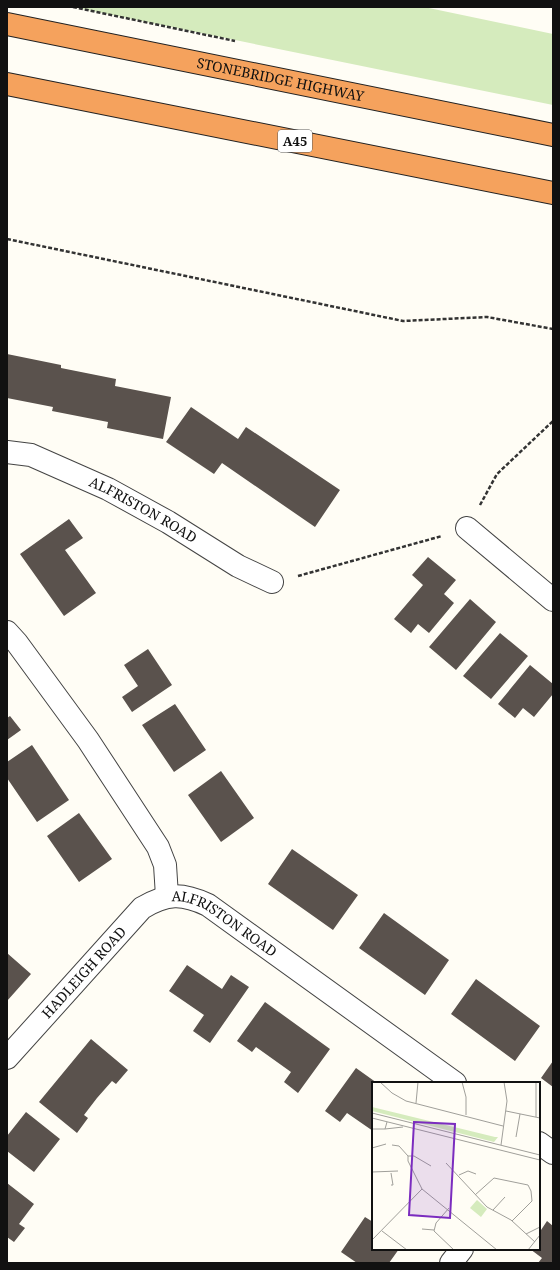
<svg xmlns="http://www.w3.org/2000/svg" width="560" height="1270" font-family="'Noto Serif',serif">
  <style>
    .green { fill: #d5ebbd }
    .building { fill: #5a524d }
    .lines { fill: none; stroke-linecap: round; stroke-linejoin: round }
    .street-casing { stroke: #444; stroke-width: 24 }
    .highway-casing { stroke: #222; stroke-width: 24 }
    .path { stroke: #333; stroke-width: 2.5; stroke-dasharray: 4 2; stroke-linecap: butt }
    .street { stroke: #fff; stroke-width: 22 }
    .highway { stroke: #f5a25d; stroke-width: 22 }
    .labels { text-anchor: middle; stroke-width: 4; stroke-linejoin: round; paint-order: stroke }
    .shield { fill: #fff; stroke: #585858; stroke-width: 1 }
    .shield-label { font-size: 13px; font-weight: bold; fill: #111 }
    .street-label { font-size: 14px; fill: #111; stroke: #fff }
    .inset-road { fill: none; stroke: #a09f9a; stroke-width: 1 }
    .view { fill: #7b2cbf; fill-opacity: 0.15; stroke: #7b2cbf; stroke-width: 2 }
    .inset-edge { fill: none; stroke: #111; stroke-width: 2 }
  </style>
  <rect width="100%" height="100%" fill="#fffdf5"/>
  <path class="green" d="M 73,7 L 424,7 L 553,34 L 553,105 Z"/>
  <path class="building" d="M 7,354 L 61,365 L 61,368 L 116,379 L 115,386 L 171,397 L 163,439 L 107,428 L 108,422 L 52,411 L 53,407 L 7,398 Z
    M 191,407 L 238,439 L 246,427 L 340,490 L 315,527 L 222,463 L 214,474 L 166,442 Z
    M 69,519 L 83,538 L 65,550 L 96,593 L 64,616 L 20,554 Z
    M 428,557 L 456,580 L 444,594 L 454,603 L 429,633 L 418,624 L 411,633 L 394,619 L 423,585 L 412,575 Z
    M 470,599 L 496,622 L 456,670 L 429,647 Z
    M 500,633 L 528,656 L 491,699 L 463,676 Z
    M 148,649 L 172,685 L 132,712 L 122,697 L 138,686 L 124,665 Z
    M 530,665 L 553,684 L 553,694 L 534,717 L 523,708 L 515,718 L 498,704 Z
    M 175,704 L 206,750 L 174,772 L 142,725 Z
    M 10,716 L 21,730 L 7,740 L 7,718 Z
    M 32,745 L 69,800 L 37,822 L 7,778 L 7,762 Z
    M 221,771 L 254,818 L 221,842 L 188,795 Z
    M 79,813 L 112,859 L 79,882 L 47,836 Z
    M 292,849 L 358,895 L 333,930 L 268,884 Z
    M 384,913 L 449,960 L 425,995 L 359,948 Z
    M 7,953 L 31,974 L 7,1001 Z
    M 187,965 L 222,989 L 231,975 L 249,987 L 210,1043 L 193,1031 L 204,1015 L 169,991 Z
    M 476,979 L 540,1026 L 515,1061 L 451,1014 Z
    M 265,1002 L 330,1049 L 298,1093 L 284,1082 L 291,1072 L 256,1047 L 252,1052 L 237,1041 Z
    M 91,1039 L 128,1070 L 116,1084 L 112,1081 L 97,1098 L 84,1115 L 88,1118 L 77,1133 L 39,1102 Z
    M 553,1061 L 553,1087 L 541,1078 Z
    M 356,1068 L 377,1083 L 373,1083 L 373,1131 L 347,1113 L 340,1122 L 325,1111 Z
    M 26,1112 L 60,1139 L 34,1172 L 7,1151 L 7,1136 Z
    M 7,1183 L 34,1204 L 19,1224 L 25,1228 L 14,1242 L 7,1237 Z
    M 365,1217 L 373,1222 L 373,1249 L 399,1249 L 389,1263 L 357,1263 L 341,1252 Z
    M 547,1221 L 553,1226 L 553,1263 L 538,1263 L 542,1258 L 530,1249 L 539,1249 L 539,1233 Z"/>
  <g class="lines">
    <defs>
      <g id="street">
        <path id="s1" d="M 7,452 L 31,455 L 108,489 L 168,522 L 238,566 L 272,582"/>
        <path d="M 467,528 L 553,600"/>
        <path d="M 7,632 L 17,643 L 88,740 L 158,847 L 165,865 L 167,896"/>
        <path id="s2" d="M 7,1058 L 142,908 C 167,893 182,893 208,905 L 455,1083"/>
        <path d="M 539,1143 L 553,1153"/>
        <path d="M 451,1263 L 462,1249"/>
      </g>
      <g id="highway">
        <path id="s3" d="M 7,24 L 553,135"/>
        <path d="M 7,84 L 553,193"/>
      </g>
    </defs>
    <use href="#street" class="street-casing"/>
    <use href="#highway" class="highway-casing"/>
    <path class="path" d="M 73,7 L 235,41
      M 7,239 L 403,321 L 487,317 L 553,329
      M 480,505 L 497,474 L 553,421
      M 298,576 L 442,536"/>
    <use href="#street" class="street"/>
    <use href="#highway" class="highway"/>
  </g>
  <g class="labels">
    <rect class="shield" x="278" y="130" width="34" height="22" rx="3"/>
    <g class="shield-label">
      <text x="295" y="146">A45</text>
    </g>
    <g class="street-label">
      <text dy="5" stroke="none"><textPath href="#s3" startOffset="279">STONEBRIDGE HIGHWAY</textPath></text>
      <text dy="5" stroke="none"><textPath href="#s1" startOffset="149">ALFRISTON ROAD</textPath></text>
      <text dy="5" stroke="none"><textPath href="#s2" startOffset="294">ALFRISTON ROAD</textPath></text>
      <text dy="5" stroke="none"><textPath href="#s2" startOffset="115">HADLEIGH ROAD</textPath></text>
    </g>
  </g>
  <g transform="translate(372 1082)">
    <rect width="168" height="168" fill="#fffdf5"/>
    <path d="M 0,25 L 123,55 L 126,55 L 122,60 L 0,29 ZM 105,118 L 115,127 L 109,135 L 98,126 Z" fill="#d5ebbd"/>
    <path class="inset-road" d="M 8,0 L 20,11 L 34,19 L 131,44M 90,0 L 94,15 L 94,33M 44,21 L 46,0M 134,29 L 168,36M 0,31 L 168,73M 164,35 L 164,0M 0,36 L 168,78M 15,40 L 13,47 L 31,45M 0,47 L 13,47M 144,55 L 148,32M 20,63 L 27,64 L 36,74M 129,63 L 135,19 L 132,0M 0,66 L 14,62M 74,81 L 115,125 L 139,138 L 163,160M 59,84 L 42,74 L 36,74 L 36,79 L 50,107 L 125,168M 0,90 L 26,89M 87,93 L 96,89 L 104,92M 19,103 L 21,103 L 19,91M 103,113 L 122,96 L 156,103 L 159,109 L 160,119 L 140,139M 77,126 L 64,141 L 62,149 L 82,168M 121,128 L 133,115M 50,147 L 62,148M 10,149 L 35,168M 154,152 L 168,145M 0,158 L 50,107M 156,168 L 168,153"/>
    <path class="view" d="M 42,40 L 83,42 L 78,136 L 37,133 Z"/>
    <rect width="168" height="168" class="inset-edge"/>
  </g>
  <rect width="560" height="1270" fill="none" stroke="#111111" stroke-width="16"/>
</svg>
